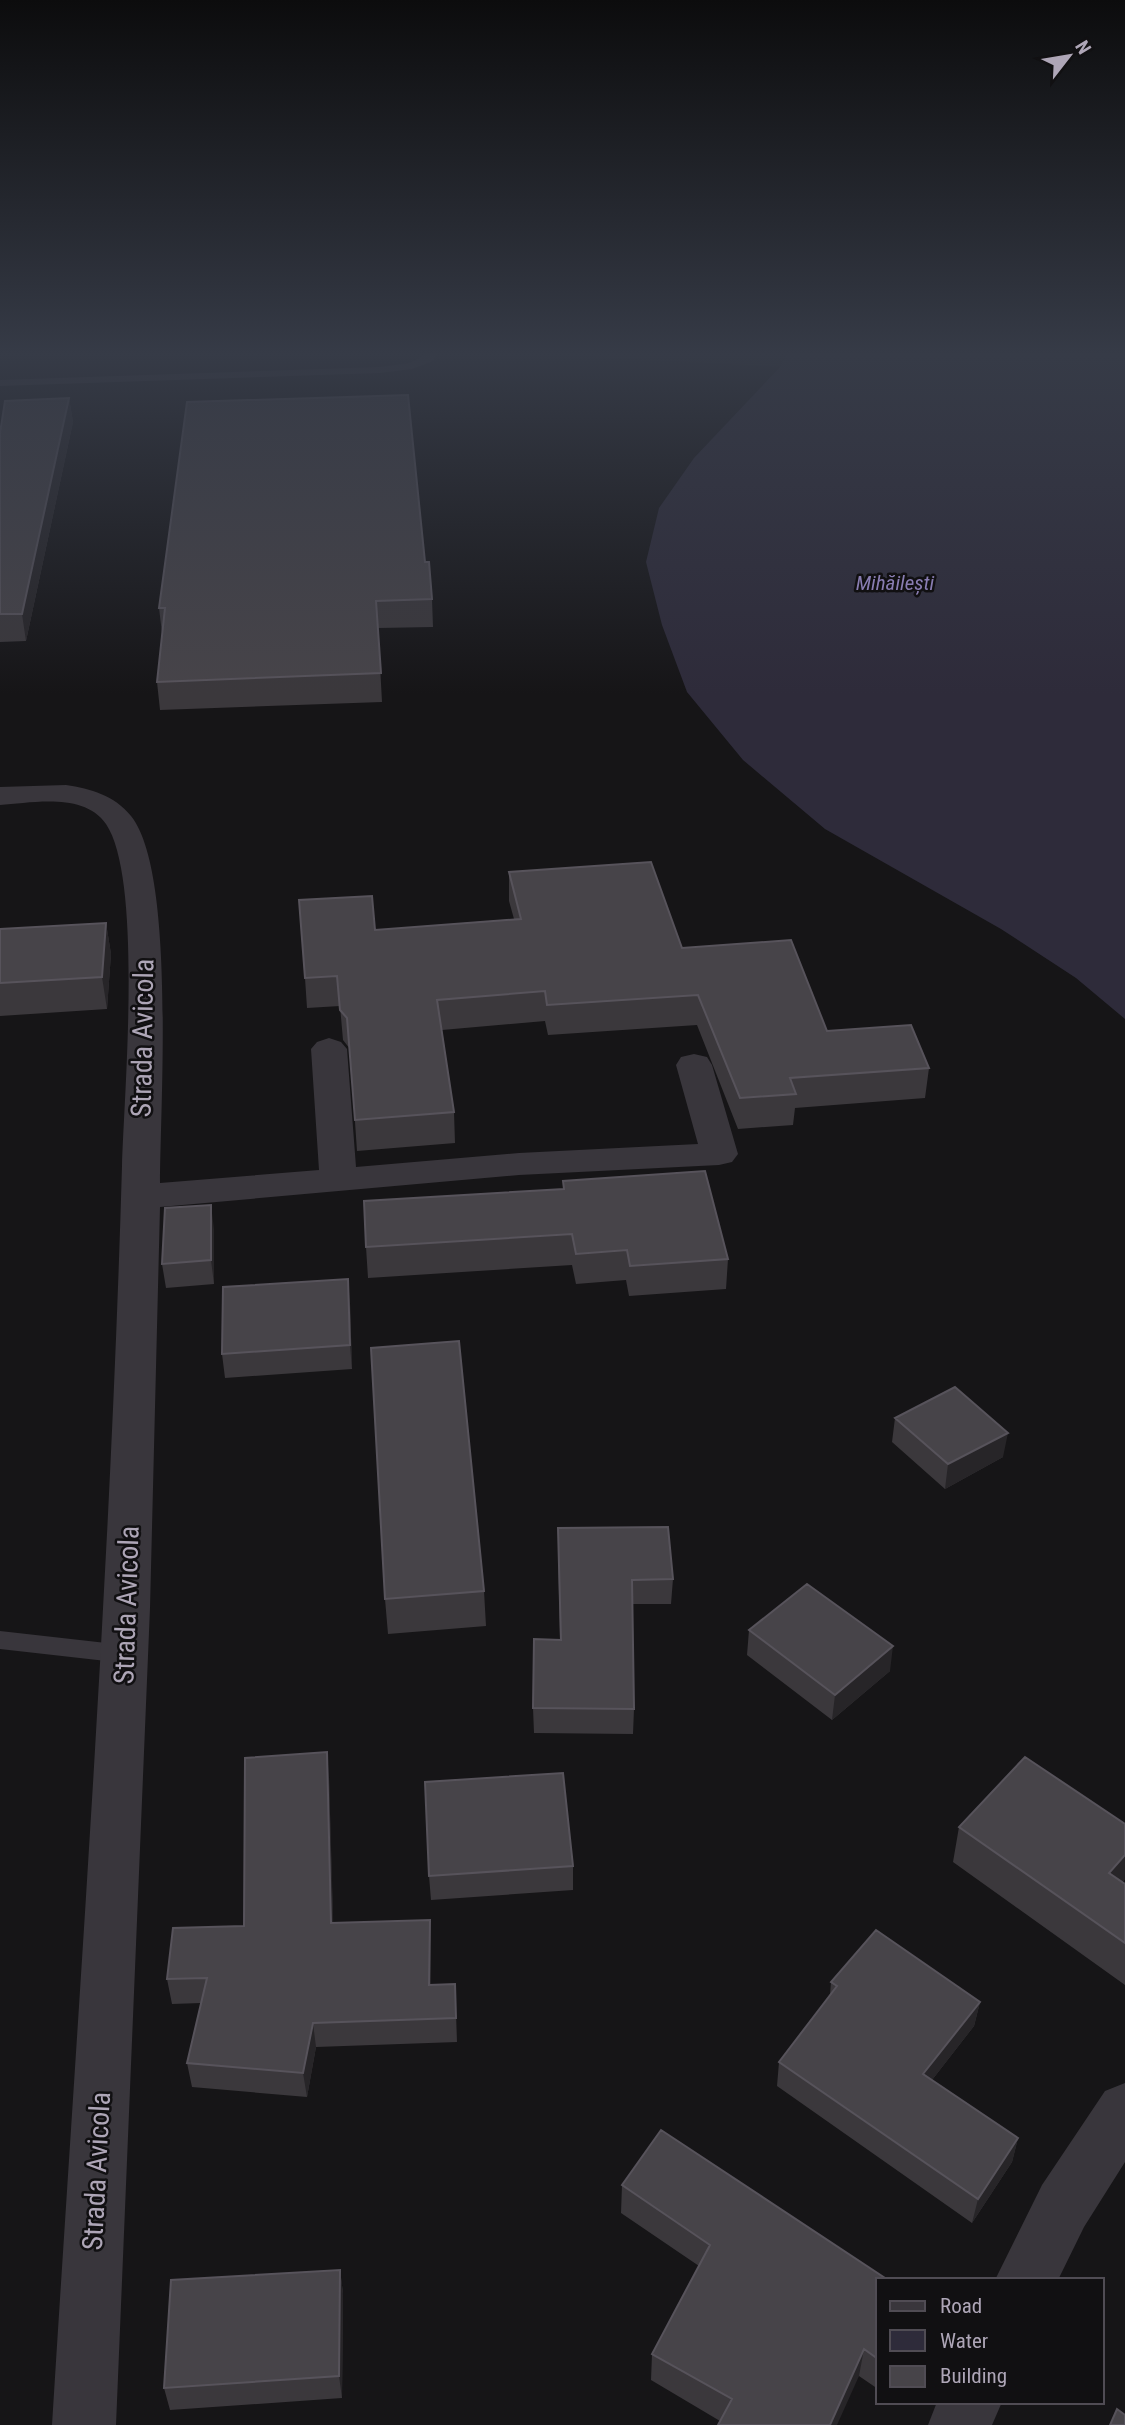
<svg xmlns="http://www.w3.org/2000/svg" width="1125" height="2425" font-family="'Roboto Condensed',sans-serif">
  <style>
    .built { fill: #232124 }
    .water { fill: #2e2b3a }
    .lines { fill: none; stroke-linecap: round; stroke-linejoin: round }
    .lane { fill: #39363c; fill-rule: evenodd }
    .street { fill: #39363c; fill-rule: evenodd }
    .wall { fill: #3b383c }
    .shaded-wall { fill: #272528 }
    .building { fill: #474449; stroke: #57535b; stroke-width: 2 }
    .labels { text-anchor: middle; stroke-width: 5; stroke-linejoin: round; paint-order: stroke }
    .far-water-label { font-size: 21px; font-style: italic; fill: #897db2; stroke: #111012 }
    .near-street-label { font-size: 28px; fill: #aea6b7; stroke: #111012 }
  </style>
  <rect width="100%" height="100%" fill="#161517"/>
  <path class="built" d="M 544,354 L 787,354 L 780,367 Z"/>
  <path class="water" d="M 787,354 L 1125,354 L 1125,1019 L 1076,978 L 1001,929 L 825,829 L 743,760 L 687,692 L 662,625 L 646,562 L 659,508 L 694,458 L 780,367 Z"/>
  <g class="lines">
    <path class="lane" d="M 426,354 L 436,354 L 433,361 L 412,369 L 380,373 L 0,386 L 0,380 L 380,367 L 410,363 Z
      M 0,1631 L 124,1645 L 132,1647 L 136,1654 L 132,1661 L 124,1663 L 0,1649 Z"/>
    <path class="street" d="M 66,785 C 91,789 114,795 131,816 C 176,872 160,1106 160,1183 L 319,1170 L 311,1049 L 317,1042 L 329,1038 L 341,1042 L 347,1049 L 356,1167 L 519,1153 L 698,1144 L 676,1065 L 681,1057 L 694,1054 L 707,1057 L 712,1065 L 738,1154 L 732,1162 L 719,1165 L 519,1175 L 160,1207 L 150,1608 L 116,2425 L 52,2425 C 78,2006 110,1586 122,1166 C 124,1094 143,879 106,824 C 84,792 32,803 0,805 L 0,787 Z
      M 1125,2083 L 1125,2162 L 1084,2227 L 1058,2280 L 995,2280 L 1042,2185 L 1105,2091 Z
      M 937,2402 L 1002,2402 L 992,2425 L 928,2425 Z"/>
  </g>
  <path class="wall" d="M 69,398 L 73,422 L 26,641 L 0,642 L 0,433 Z
    M 425,562 L 432,599 L 433,627 L 378,628 L 382,702 L 160,710 L 157,682 L 162,633 L 159,608 Z
    M 509,872 L 682,948 L 827,1031 L 929,1068 L 925,1098 L 795,1108 L 793,1125 L 738,1129 L 697,1025 L 548,1035 L 545,1021 L 442,1030 L 454,1112 L 455,1143 L 357,1151 L 350,1049 L 343,1040 L 340,1006 L 307,1008 L 305,978 L 375,930 L 514,919 L 509,901 Z
    M 106,923 L 111,954 L 107,1009 L 0,1016 L 0,929 Z
    M 563,1181 L 728,1259 L 726,1289 L 629,1296 L 626,1280 L 576,1284 L 572,1265 L 368,1278 L 366,1247 L 563,1189 Z
    M 214,1229 L 214,1284 L 166,1288 L 162,1264 Z
    M 350,1303 L 352,1369 L 225,1378 L 222,1354 Z
    M 895,1418 L 1003,1457 L 945,1489 L 892,1442 Z
    M 558,1553 L 673,1579 L 671,1604 L 632,1604 L 634,1709 L 633,1734 L 534,1733 L 533,1708 L 560,1640 Z
    M 484,1591 L 486,1626 L 388,1634 L 385,1599 Z
    M 749,1630 L 890,1671 L 832,1720 L 747,1655 Z
    M 329,1777 L 333,1923 L 430,1920 L 431,1944 L 431,1985 L 455,1984 L 457,2042 L 316,2047 L 307,2097 L 192,2087 L 187,2063 L 201,2003 L 172,2004 L 167,1979 L 244,1926 Z
    M 1125,1824 L 1125,1879 L 1122,1882 L 1125,1884 L 1125,1985 L 953,1862 L 959,1827 Z
    M 573,1866 L 573,1890 L 431,1900 L 429,1876 Z
    M 831,1982 L 980,2002 L 974,2026 L 932,2080 L 1018,2138 L 1012,2162 L 972,2223 L 777,2086 L 779,2062 L 830,1995 Z
    M 622,2185 L 878,2280 L 878,2389 L 859,2376 L 720,2421 L 651,2380 L 652,2354 L 699,2266 L 621,2213 Z
    M 340,2270 L 343,2293 L 342,2398 L 170,2410 L 164,2388 Z"/>
  <path class="shaded-wall" d="M 69,398 L 73,422 L 26,641 L 22,614 Z
    M 106,923 L 111,954 L 107,1009 L 102,977 Z
    M 211,1205 L 214,1229 L 214,1284 L 211,1260 Z
    M 348,1279 L 350,1303 L 352,1369 L 350,1345 Z
    M 1008,1433 L 1003,1457 L 945,1489 L 948,1464 Z
    M 893,1646 L 890,1671 L 832,1720 L 835,1695 Z
    M 327,1752 L 329,1777 L 334,1948 L 331,1923 Z
    M 1125,1855 L 1125,1879 L 1100,1908 L 1109,1873 Z
    M 430,1920 L 431,1944 L 431,2009 L 429,1985 Z
    M 980,2002 L 974,2026 L 918,2098 L 923,2074 Z
    M 313,2023 L 316,2047 L 307,2097 L 303,2073 Z
    M 1018,2138 L 1012,2162 L 972,2223 L 978,2199 Z
    M 340,2270 L 343,2293 L 342,2398 L 339,2376 Z
    M 864,2349 L 859,2376 L 837,2425 L 830,2425 Z"/>
  <path class="building" d="M 408,395 L 425,562 L 429,562 L 432,599 L 376,601 L 381,673 L 157,682 L 165,608 L 159,608 L 187,402 Z
    M 69,398 L 22,614 L 0,614 L 0,433 L 5,401 Z
    M 651,862 L 682,948 L 791,940 L 827,1031 L 911,1025 L 929,1068 L 790,1078 L 796,1094 L 740,1098 L 698,995 L 547,1005 L 545,991 L 437,1000 L 454,1112 L 355,1120 L 347,1018 L 340,1010 L 337,976 L 305,978 L 299,900 L 372,896 L 375,930 L 521,919 L 509,872 Z
    M 106,923 L 102,977 L 0,983 L 0,929 Z
    M 705,1171 L 728,1259 L 630,1266 L 627,1250 L 576,1254 L 572,1234 L 366,1247 L 364,1201 L 564,1189 L 563,1181 Z
    M 211,1205 L 211,1260 L 162,1264 L 165,1208 Z
    M 348,1279 L 350,1345 L 222,1354 L 223,1287 Z
    M 459,1341 L 484,1591 L 385,1599 L 371,1348 Z
    M 955,1387 L 1008,1433 L 948,1464 L 895,1418 Z
    M 668,1527 L 673,1579 L 632,1580 L 634,1709 L 533,1708 L 534,1639 L 561,1640 L 558,1528 Z
    M 807,1584 L 893,1646 L 835,1695 L 749,1630 Z
    M 327,1752 L 331,1923 L 430,1920 L 429,1985 L 455,1984 L 456,2018 L 313,2023 L 303,2073 L 187,2063 L 207,1978 L 167,1979 L 173,1928 L 244,1926 L 245,1758 Z
    M 1025,1757 L 1125,1824 L 1125,1855 L 1109,1873 L 1125,1884 L 1125,1943 L 959,1827 Z
    M 563,1773 L 573,1866 L 429,1876 L 425,1782 Z
    M 876,1930 L 980,2002 L 923,2074 L 1018,2138 L 978,2199 L 779,2062 L 837,1986 L 831,1982 Z
    M 661,2130 L 888,2280 L 878,2280 L 878,2359 L 864,2349 L 830,2425 L 718,2425 L 732,2399 L 652,2354 L 710,2245 L 622,2185 Z
    M 340,2270 L 339,2376 L 164,2388 L 171,2280 Z
    M 1117,2409 L 1125,2415 L 1125,2425 L 1110,2425 Z"/>
  <linearGradient id="sky" x2="0" y2="1"><stop stop-color="#0c0c0d"/><stop offset="0.51" stop-color="#363b47"/><stop offset="1" stop-color="#363b47" stop-opacity="0"/></linearGradient>
  <rect width="1125" height="694" fill="url(#sky)"/>
  <g class="labels">
    <g class="far-water-label">
      <text x="895" y="590">Mihăilești</text>
    </g>
    <g class="near-street-label">
      <text transform="translate(142 1038) rotate(-89)" y="10">Strada Avicola</text>
      <text transform="translate(126 1605) rotate(-88)" y="10">Strada Avicola</text>
      <text transform="translate(96 2171) rotate(-87)" y="10">Strada Avicola</text>
    </g>
  </g>
  <rect x="876" y="2278" width="228" height="126" fill="#111012" stroke="#504c54" stroke-width="2"/>
  <rect x="890" y="2301" width="35" height="10" fill="#39363c" stroke="#504c54" stroke-width="2"/>
  <text x="940" y="2313" font-size="21" fill="#aea6b7">Road</text>
  <rect x="890" y="2330" width="35" height="21" fill="#2e2b3a" stroke="#504c54" stroke-width="2"/>
  <text x="940" y="2348" font-size="21" fill="#aea6b7">Water</text>
  <rect x="890" y="2366" width="35" height="21" fill="#474449" stroke="#504c54" stroke-width="2"/>
  <text x="940" y="2383" font-size="21" fill="#aea6b7">Building</text>
  <g transform="translate(1069 56) rotate(59)" stroke="#111012" stroke-width="5" paint-order="stroke">
  <path d="M0-5L12 26L0 18L-12 26Z" fill="#aea6b7"/>
  <text y="-10" font-size="19" font-weight="bold" text-anchor="middle" fill="#aea6b7">N</text>
  </g>
</svg>
